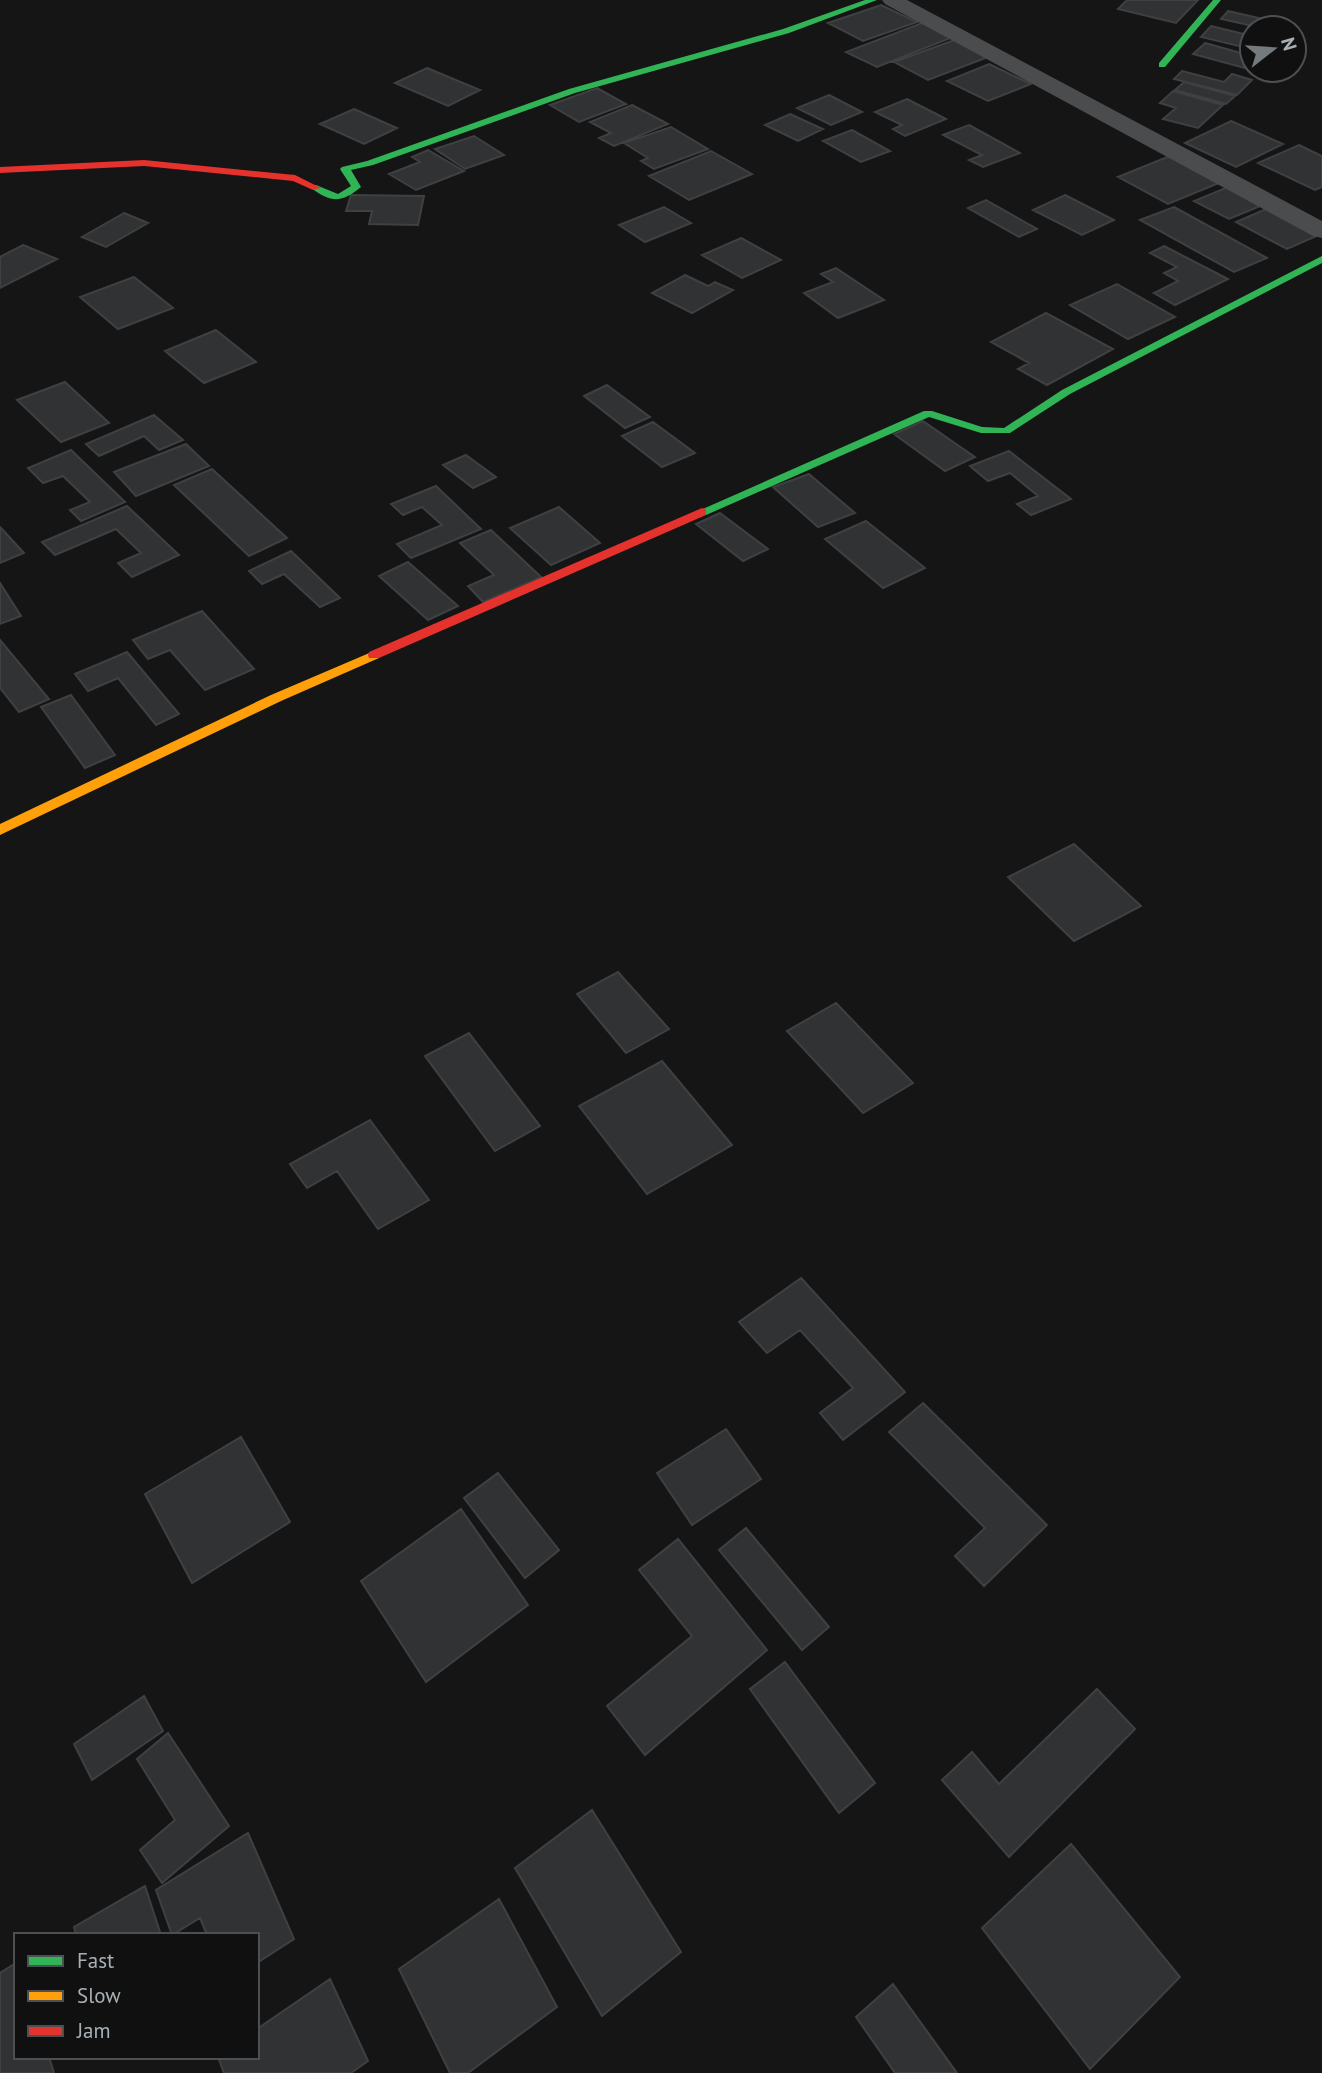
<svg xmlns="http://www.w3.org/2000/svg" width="1322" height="2073" font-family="'PT Sans',sans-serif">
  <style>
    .building { fill: #313233; stroke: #3e4042; stroke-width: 2 }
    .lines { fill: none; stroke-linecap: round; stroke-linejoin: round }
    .street { fill: #4a4c4e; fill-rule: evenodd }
    .fast { fill: #30b455; fill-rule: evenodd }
    .slow { fill: #ff9f0a; fill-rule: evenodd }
    .jam { fill: #e5322d; fill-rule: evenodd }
  </style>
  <rect width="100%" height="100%" fill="#151516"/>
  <path class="building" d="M 1127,0 L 1198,0 L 1176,23 L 1118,9 Z
    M 881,5 L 917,22 L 863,41 L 828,23 Z
    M 1228,11 L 1289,25 L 1286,28 L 1262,28 L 1221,19 Z
    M 922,23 L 953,37 L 877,67 L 846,52 Z
    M 1211,26 L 1252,36 L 1252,37 L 1243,47 L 1201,37 Z
    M 957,39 L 991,56 L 928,80 L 894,62 Z
    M 1205,43 L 1252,56 L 1252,70 L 1193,54 Z
    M 989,64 L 1031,84 L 988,101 L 947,81 Z
    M 427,68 L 480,90 L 448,106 L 395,83 Z
    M 1182,71 L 1224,82 L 1232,74 L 1252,80 L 1237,95 L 1174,79 Z
    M 1184,82 L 1235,96 L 1226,104 L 1175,90 Z
    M 597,88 L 626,104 L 579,122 L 550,105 Z
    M 1173,91 L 1223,105 L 1198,128 L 1163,119 L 1176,108 L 1160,103 Z
    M 829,95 L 862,112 L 831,125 L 797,108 Z
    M 907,99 L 946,119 L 905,136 L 893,129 L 902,125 L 875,112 Z
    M 632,105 L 668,124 L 614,146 L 599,138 L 611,133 L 590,122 Z
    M 354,109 L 397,128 L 364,144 L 320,124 Z
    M 790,114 L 823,129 L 798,141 L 765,125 Z
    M 1231,121 L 1283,144 L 1236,167 L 1185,143 Z
    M 969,125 L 1020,153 L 983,167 L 969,160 L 982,155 L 943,135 Z
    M 671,127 L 708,149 L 654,169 L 641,161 L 648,158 L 624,143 Z
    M 852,130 L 890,151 L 861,162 L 823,141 Z
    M 474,136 L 504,155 L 465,169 L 435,149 Z
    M 1299,145 L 1322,156 L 1322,187 L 1315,190 L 1258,163 Z
    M 428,150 L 464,171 L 416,190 L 389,174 L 420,162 L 412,157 Z
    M 711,151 L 752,174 L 689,200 L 649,176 Z
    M 1172,155 L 1224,181 L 1168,204 L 1118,177 Z
    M 1228,187 L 1263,205 L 1229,219 L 1194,201 Z
    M 351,195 L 424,196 L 418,225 L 369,224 L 372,211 L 346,211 Z
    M 1065,195 L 1114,220 L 1082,235 L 1033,210 Z
    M 986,200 L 1037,229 L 1019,237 L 968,208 Z
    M 664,207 L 691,223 L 645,242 L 619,225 Z
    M 1174,207 L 1267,258 L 1234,272 L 1140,220 Z
    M 1268,208 L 1319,235 L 1287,249 L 1236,222 Z
    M 124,213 L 148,223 L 106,247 L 82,237 Z
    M 741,238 L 781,260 L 742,278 L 702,255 Z
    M 23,245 L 57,259 L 0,288 L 0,257 Z
    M 1164,246 L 1228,279 L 1175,305 L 1154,293 L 1178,281 L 1164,273 L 1177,267 L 1150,253 Z
    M 836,268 L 884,300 L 838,318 L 804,293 L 833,282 L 821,274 Z
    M 685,275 L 708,286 L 715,282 L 733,290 L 692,313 L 652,293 Z
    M 134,277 L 173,308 L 118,329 L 80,297 Z
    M 1117,284 L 1175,317 L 1128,339 L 1070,305 Z
    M 1046,313 L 1113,349 L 1047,385 L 1018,369 L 1029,363 L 991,342 Z
    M 216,330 L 256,362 L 204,383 L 165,351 Z
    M 65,382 L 109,423 L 61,442 L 17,400 Z
    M 607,385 L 650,417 L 625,428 L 584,396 Z
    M 154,415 L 183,440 L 159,450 L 144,436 L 99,456 L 86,444 Z
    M 923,421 L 975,457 L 945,471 L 894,434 Z
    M 653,422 L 695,453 L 662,467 L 622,436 Z
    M 186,444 L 209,466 L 136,496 L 114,472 Z
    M 71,450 L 125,502 L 81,521 L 70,510 L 90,502 L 63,476 L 43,483 L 28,468 Z
    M 1009,451 L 1071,499 L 1031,515 L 1017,504 L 1038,496 L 1010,473 L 988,481 L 970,466 Z
    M 466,455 L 496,477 L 473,488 L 443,465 Z
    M 212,469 L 287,538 L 249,556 L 174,485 Z
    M 809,474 L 855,513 L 818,527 L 773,487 Z
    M 436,486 L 481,529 L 411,558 L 397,544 L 442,525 L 422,507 L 403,515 L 391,504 Z
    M 127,506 L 179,555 L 132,577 L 118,563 L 141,553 L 116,529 L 55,555 L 42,542 Z
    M 559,507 L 600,543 L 551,565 L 510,528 Z
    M 720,513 L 768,549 L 743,561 L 696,524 Z
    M 866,521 L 925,568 L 883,588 L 825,539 Z
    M 0,527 L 24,553 L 0,563 Z
    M 491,530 L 541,577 L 483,602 L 468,586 L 494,575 L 460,543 Z
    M 291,551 L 340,598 L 320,607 L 284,574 L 262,584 L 249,571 Z
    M 408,562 L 458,606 L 428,620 L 379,576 Z
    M 0,583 L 21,616 L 0,624 Z
    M 202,611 L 254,669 L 205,690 L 170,650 L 148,659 L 133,640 Z
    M 0,640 L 49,699 L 19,712 L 0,688 Z
    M 127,652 L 179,714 L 156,725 L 118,678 L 88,691 L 75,674 Z
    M 71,695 L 115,755 L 85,768 L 41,707 Z
    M 1074,844 L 1141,906 L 1074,941 L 1008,877 Z
    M 618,972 L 669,1029 L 626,1053 L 577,994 Z
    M 836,1003 L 913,1083 L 863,1113 L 787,1031 Z
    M 469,1033 L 540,1126 L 495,1151 L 425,1056 Z
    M 662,1061 L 732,1145 L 647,1194 L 579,1106 Z
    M 370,1120 L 429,1200 L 378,1229 L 337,1171 L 307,1188 L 290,1164 Z
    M 801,1278 L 905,1392 L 843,1440 L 820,1413 L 853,1388 L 800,1330 L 767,1353 L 739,1322 Z
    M 923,1403 L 1047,1525 L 984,1586 L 955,1556 L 985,1528 L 889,1432 Z
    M 726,1429 L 761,1479 L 692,1525 L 657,1473 Z
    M 241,1437 L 290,1522 L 192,1583 L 145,1494 Z
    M 498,1473 L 559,1550 L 525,1578 L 464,1498 Z
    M 461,1509 L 528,1605 L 426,1682 L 361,1581 Z
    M 746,1528 L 829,1627 L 802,1650 L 719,1550 Z
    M 678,1539 L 767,1650 L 645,1755 L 607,1706 L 692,1636 L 639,1570 Z
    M 785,1662 L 875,1783 L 839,1813 L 750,1689 Z
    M 1097,1689 L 1135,1729 L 1009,1857 L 942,1780 L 972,1752 L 999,1784 Z
    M 144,1696 L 163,1731 L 92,1780 L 74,1744 Z
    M 168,1733 L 229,1826 L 162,1883 L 140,1850 L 175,1820 L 137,1759 Z
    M 592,1810 L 681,1952 L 602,2016 L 515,1868 Z
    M 248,1833 L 294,1939 L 257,1963 L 257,1935 L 207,1935 L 200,1918 L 172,1935 L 156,1890 Z
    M 1071,1844 L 1180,1977 L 1090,2069 L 982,1928 Z
    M 145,1886 L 161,1935 L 76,1935 L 74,1927 Z
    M 499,1899 L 557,2007 L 468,2073 L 450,2073 L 399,1969 Z
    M 16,1963 L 16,2057 L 49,2057 L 54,2073 L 0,2073 L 0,1973 Z
    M 330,1979 L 368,2061 L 351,2073 L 224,2073 L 218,2057 L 257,2057 L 257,2029 Z
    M 893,1984 L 957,2073 L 895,2073 L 856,2017 Z"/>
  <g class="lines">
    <path class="street" d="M 882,0 L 907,0 L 1322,221 L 1322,238 L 1313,236 L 885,4 Z"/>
    <path class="fast" d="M 865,0 L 877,0 L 789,33 L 575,93 L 373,165 L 351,170 L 361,187 C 342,203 331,203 311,188 L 316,185 L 338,194 L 351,186 L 340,169 L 342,167 L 367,161 L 569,89 L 783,29 Z
      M 1213,0 L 1221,0 L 1165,67 L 1159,67 L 1159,63 Z
      M 1322,256 L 1322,263 L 1070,394 L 1010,433 L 981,433 L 929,417 L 706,515 L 698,515 L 696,512 L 924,411 L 932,411 L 982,427 L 1004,428 L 1062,390 Z"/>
    <path class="slow" d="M 374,651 L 380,655 L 379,658 L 281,701 L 0,835 L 0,824 L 271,695 Z"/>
    <path class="jam" d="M 144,160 L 295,175 L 321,188 L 313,190 L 293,181 L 144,166 L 0,173 L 0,167 Z
      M 702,508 L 706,509 L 706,515 L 379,658 L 369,658 L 368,655 L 369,652 Z"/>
  </g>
  <rect x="14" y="1933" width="245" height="126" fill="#101011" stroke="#4d5053" stroke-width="2"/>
  <rect x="28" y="1956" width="35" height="10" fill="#30b455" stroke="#4d5053" stroke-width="2"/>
  <text x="77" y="1968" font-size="21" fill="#a8b0b5">Fast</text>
  <rect x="28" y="1991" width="35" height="10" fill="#ff9f0a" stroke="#4d5053" stroke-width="2"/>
  <text x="77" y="2003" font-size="21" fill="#a8b0b5">Slow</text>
  <rect x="28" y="2026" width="35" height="10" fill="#e5322d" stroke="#4d5053" stroke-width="2"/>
  <text x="77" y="2038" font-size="21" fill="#a8b0b5">Jam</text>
  <g transform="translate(1273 49) rotate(73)"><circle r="33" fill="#101011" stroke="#4d5053" stroke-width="2"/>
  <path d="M0-5L12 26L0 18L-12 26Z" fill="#757a7d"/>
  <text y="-10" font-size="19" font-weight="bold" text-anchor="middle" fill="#a8b0b5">N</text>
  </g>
</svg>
